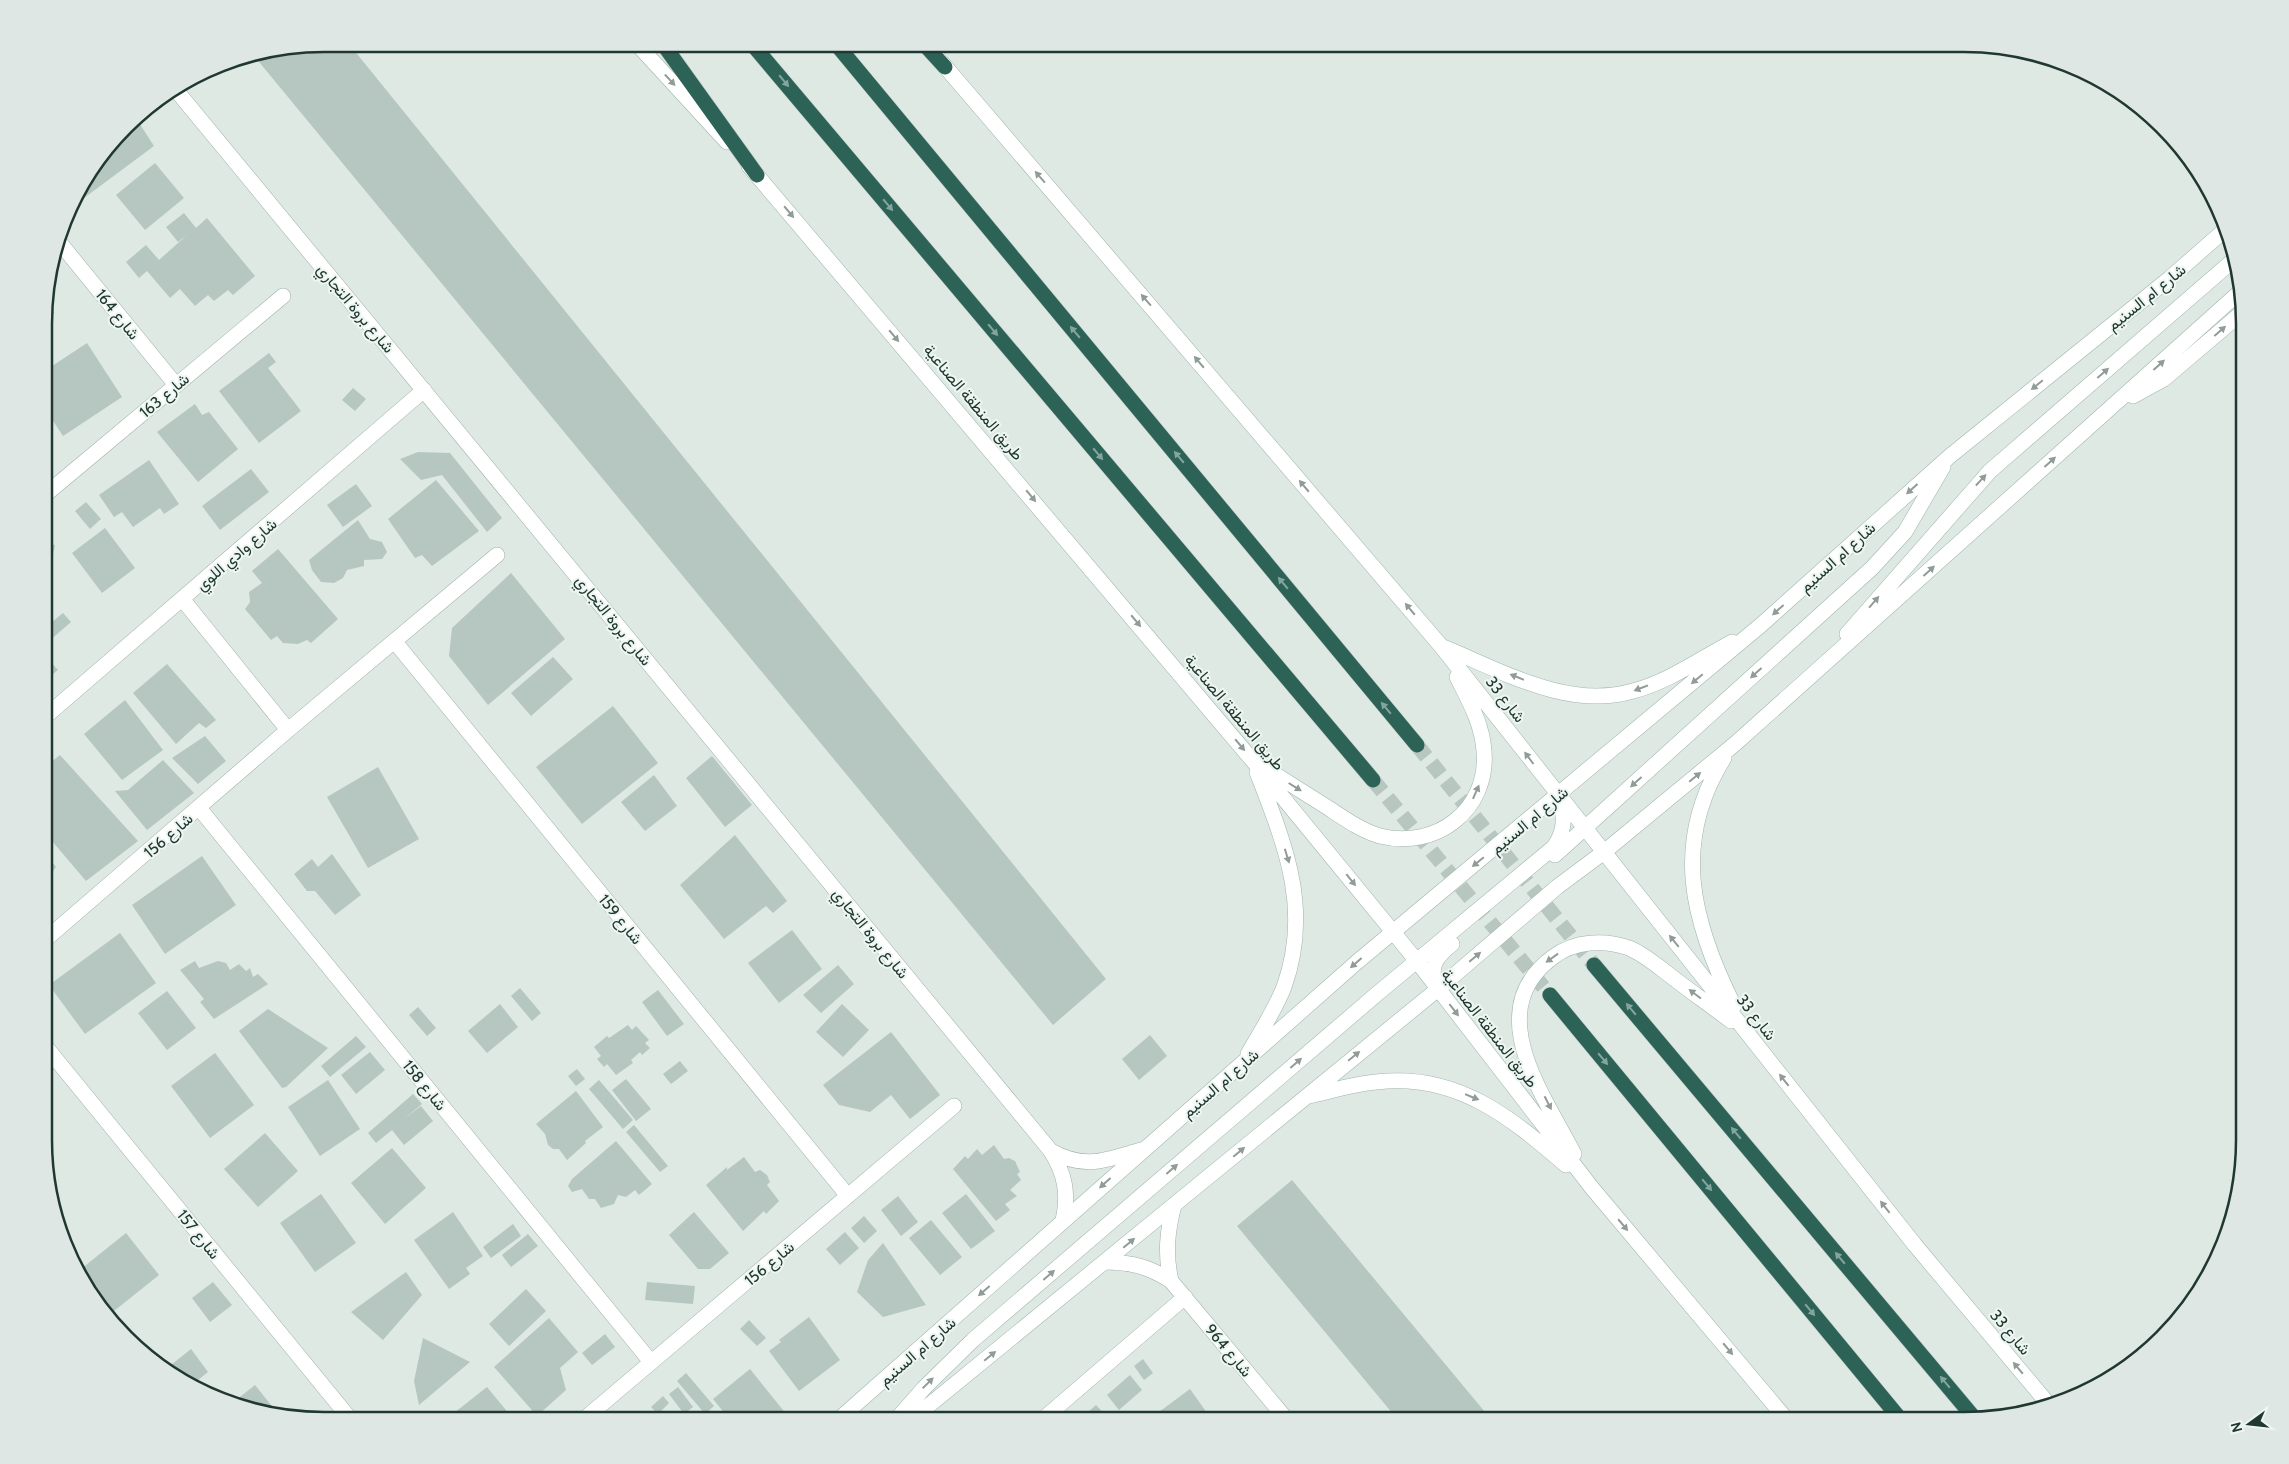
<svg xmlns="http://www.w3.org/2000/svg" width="2289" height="1464" font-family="Cabin,Vazirmatn,sans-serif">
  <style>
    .building { fill: #b6c6c0 }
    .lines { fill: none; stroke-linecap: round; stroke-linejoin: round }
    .highway-tunnel { stroke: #b8c6c0; stroke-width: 15; stroke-dasharray: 15 8; stroke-linecap: butt }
    .street-casing { stroke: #a1b0ab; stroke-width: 16 }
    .secondary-casing { stroke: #9eb4ac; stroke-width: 16 }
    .highway-casing { stroke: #bcc3c1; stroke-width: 16 }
    .street { stroke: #fff; stroke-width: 15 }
    .secondary { stroke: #fff; stroke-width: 15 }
    .highway { stroke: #2d6257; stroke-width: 15 }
    .oneway { fill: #909c98 }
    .oneway2 { fill: #84a59d }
    .labels { text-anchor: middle; stroke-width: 4; stroke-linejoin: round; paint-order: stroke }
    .street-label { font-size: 16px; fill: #203831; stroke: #eef6f2 }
    .rim { fill: none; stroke: #203831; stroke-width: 2.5 }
  </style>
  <rect width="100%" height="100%" fill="#dee9e4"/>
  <path class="building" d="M 324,44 L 349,44 L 1106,979 L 1053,1025 L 255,57 Z
    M 136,118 L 154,146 L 84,198 L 80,191 Z
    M 155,163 L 184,198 L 145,230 L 116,195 Z
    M 184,213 L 196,228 L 207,218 L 255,276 L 233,295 L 228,290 L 214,301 L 208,295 L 195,306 L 180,289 L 170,298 L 147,271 L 139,278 L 126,262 L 146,245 L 159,260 L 187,235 L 178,242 L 166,227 Z
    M 46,303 L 54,313 L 46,320 Z
    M 87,343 L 122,397 L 63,436 L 46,410 L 46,370 Z
    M 269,353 L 276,362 L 268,368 L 301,411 L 259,443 L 219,391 Z
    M 353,388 L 366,399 L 355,411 L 342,400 Z
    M 195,404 L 202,415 L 209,412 L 238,449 L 198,482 L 157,432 Z
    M 418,452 L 450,453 L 502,518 L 487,532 L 442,475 L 421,480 L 400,459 Z
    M 149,460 L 179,504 L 164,514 L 160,508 L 133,527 L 122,512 L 114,517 L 99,495 Z
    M 251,469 L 269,492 L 220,530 L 202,506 Z
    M 436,480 L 479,531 L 432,566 L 422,555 L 415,558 L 388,519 Z
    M 356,484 L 372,506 L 343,527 L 327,505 Z
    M 86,502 L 101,519 L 90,529 L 75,511 Z
    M 358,520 L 370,539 L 382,542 L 387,552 L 382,559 L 364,560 L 364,566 L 347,570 L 343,578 L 334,583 L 321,582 L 312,570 L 309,560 Z
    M 105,528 L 135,568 L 102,593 L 72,553 Z
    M 46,543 L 55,545 L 48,578 L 46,577 Z
    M 278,549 L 338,619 L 311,643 L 307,640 L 298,644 L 283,643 L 277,636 L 271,640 L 245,609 L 250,602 L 249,592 L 262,583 L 252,571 Z
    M 511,573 L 565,639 L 488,705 L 449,656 L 452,628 Z
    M 63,613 L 71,622 L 48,642 L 46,627 Z
    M 46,657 L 58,670 L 46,680 Z
    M 553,657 L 573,679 L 531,716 L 511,693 Z
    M 167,664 L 216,720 L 206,728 L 199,723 L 176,744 L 133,693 Z
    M 125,700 L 163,750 L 122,780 L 84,734 Z
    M 613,706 L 658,763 L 582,824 L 536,767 Z
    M 205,736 L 226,761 L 198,784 L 172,758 Z
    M 60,755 L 138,841 L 86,881 L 46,834 L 46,766 Z
    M 712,756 L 752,805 L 725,827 L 686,778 Z
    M 163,760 L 194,793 L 147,830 L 115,791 L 128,790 Z
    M 378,767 L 419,839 L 368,868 L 327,797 Z
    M 654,775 L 677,806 L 645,831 L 621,802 Z
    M 735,835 L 787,901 L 773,913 L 766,906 L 724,939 L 680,885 Z
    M 46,854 L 56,867 L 46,881 Z
    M 332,854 L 361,895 L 335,915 L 315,891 L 307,891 L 294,874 L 312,859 L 318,867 Z
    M 202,856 L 236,905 L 165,954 L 132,905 Z
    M 792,930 L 822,969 L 779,1003 L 748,963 Z
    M 120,933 L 156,983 L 85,1034 L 49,985 Z
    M 195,961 L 199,968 L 218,961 L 226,963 L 230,970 L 239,964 L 246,971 L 250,968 L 253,977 L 258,974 L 268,984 L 214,1019 L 200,1002 L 204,999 L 180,970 Z
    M 838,965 L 854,984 L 821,1013 L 803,995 Z
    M 520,988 L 541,1013 L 532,1021 L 511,996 Z
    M 658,990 L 684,1024 L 667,1036 L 642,1002 Z
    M 167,991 L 196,1028 L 167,1050 L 138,1013 Z
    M 500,1004 L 518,1027 L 487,1053 L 468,1031 Z
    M 842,1004 L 869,1030 L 843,1057 L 816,1032 Z
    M 418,1007 L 436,1028 L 427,1036 L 409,1015 Z
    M 268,1009 L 328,1048 L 286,1087 L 282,1088 L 239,1031 Z
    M 628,1025 L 632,1030 L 636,1026 L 649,1040 L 645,1043 L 650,1048 L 642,1055 L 640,1052 L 631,1060 L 633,1063 L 616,1075 L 607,1064 L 604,1067 L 597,1059 L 601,1056 L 594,1047 L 607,1036 L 609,1038 Z
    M 891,1032 L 940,1095 L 910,1119 L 891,1095 L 870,1112 L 839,1105 L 823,1085 Z
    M 1150,1035 L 1167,1056 L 1139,1080 L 1122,1059 Z
    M 356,1036 L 366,1047 L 330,1077 L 321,1066 Z
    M 370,1052 L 385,1070 L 356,1094 L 341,1075 Z
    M 215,1053 L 254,1105 L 210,1138 L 171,1086 Z
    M 680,1061 L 688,1071 L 671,1084 L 663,1074 Z
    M 577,1069 L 585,1079 L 576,1086 L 568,1076 Z
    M 626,1079 L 651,1109 L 636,1121 L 612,1090 Z
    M 328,1080 L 360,1129 L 320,1156 L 288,1107 Z
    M 599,1080 L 633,1120 L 623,1129 L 589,1089 Z
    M 576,1091 L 603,1127 L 585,1141 L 586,1143 L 567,1160 L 559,1149 L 553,1149 L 548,1145 L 545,1134 L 536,1124 Z
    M 413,1094 L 422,1104 L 404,1119 L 421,1106 L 433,1121 L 404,1145 L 392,1130 L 376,1143 L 368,1133 Z
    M 634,1125 L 668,1166 L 660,1172 L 626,1132 Z
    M 265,1133 L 298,1171 L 258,1207 L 224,1169 Z
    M 616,1141 L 652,1184 L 639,1195 L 635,1190 L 626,1197 L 618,1195 L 614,1204 L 601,1208 L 595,1199 L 589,1199 L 582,1189 L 572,1192 L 568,1186 L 572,1179 Z
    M 994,1145 L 1004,1159 L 1009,1158 L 1015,1161 L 1020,1172 L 1017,1174 L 1021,1180 L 1010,1190 L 1017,1196 L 1005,1204 L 1010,1210 L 996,1221 L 953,1169 L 965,1156 L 968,1159 L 977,1149 L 982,1155 Z
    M 392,1148 L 426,1188 L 385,1224 L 351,1183 Z
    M 744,1157 L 755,1172 L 760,1170 L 767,1175 L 770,1182 L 767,1185 L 779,1201 L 766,1214 L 764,1211 L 743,1231 L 706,1185 L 727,1167 L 727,1170 Z
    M 1292,1180 L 1490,1418 L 1491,1420 L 1398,1420 L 1237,1226 Z
    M 321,1194 L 356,1243 L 315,1272 L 280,1223 Z
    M 966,1194 L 995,1231 L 971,1249 L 942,1213 Z
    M 898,1196 L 918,1222 L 901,1236 L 881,1210 Z
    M 453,1212 L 483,1256 L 466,1268 L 470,1274 L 449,1289 L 414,1240 Z
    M 694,1212 L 729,1253 L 710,1269 L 698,1269 L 669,1235 Z
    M 864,1216 L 877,1231 L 864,1243 L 851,1228 Z
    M 931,1220 L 962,1257 L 940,1275 L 909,1238 Z
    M 513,1224 L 521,1236 L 491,1258 L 483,1247 Z
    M 845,1232 L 859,1248 L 840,1265 L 826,1249 Z
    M 126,1233 L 159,1275 L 114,1311 L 81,1269 Z
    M 528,1234 L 538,1246 L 511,1267 L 502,1255 Z
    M 883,1243 L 926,1305 L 883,1317 L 857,1292 L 868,1260 Z
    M 406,1272 L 422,1295 L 383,1340 L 351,1312 Z
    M 213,1282 L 232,1305 L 210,1322 L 192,1298 Z
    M 647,1282 L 695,1286 L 693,1304 L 645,1300 Z
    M 526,1289 L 546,1311 L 509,1346 L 489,1324 Z
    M 809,1317 L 840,1360 L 799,1391 L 769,1351 L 781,1342 L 779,1340 Z
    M 549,1318 L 578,1352 L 560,1368 L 566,1390 L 537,1416 L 494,1367 Z
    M 749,1320 L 766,1338 L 757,1346 L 740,1329 Z
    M 605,1334 L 615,1347 L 592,1365 L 582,1353 Z
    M 423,1338 L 470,1362 L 419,1405 L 414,1381 Z
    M 191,1349 L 208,1372 L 192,1385 L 169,1373 L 166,1369 Z
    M 1143,1359 L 1153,1373 L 1144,1380 L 1134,1366 Z
    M 750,1369 L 791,1420 L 730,1420 L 713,1399 Z
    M 686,1373 L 714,1406 L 705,1414 L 677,1381 Z
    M 1130,1375 L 1142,1390 L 1119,1410 L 1107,1395 Z
    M 255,1385 L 275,1410 L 274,1412 L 231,1404 Z
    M 487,1387 L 514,1420 L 445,1420 Z
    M 678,1387 L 693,1407 L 684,1414 L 669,1394 Z
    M 1190,1389 L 1212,1420 L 1148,1420 Z
    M 663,1396 L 669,1403 L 658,1414 L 651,1407 Z
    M 1096,1405 L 1106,1416 L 1102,1420 L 1079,1420 Z
    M 689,1411 L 699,1420 L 681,1420 Z"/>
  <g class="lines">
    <path class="highway-tunnel" d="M 1417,745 L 1594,965
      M 1373,780 L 1550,995"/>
    <defs>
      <path id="street" d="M 176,90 L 1050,1150 C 1065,1173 1069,1194 1063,1221
        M 60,243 L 176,385
        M 46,494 L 283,296
        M 183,600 L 288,730
        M 395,642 L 848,1196
        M 46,716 L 424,390
        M 199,808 L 651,1362
        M 46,939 L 288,730 L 497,555
        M 46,1047 L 351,1420
        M 1051,1151 C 1085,1170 1106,1160 1141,1150
        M 1105,1262 C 1131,1262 1150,1267 1171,1281 L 1287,1420
        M 1171,1281 C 1165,1254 1167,1232 1174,1205
        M 583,1420 L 954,1106
        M 1042,1420 L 1185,1297"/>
      <path id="secondary" d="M 637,44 L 727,142
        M 937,57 L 1441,646 L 1915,1245 L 2050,1406
        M 749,166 L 1253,761 L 1416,960 L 1592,1188 L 1787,1420
        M 2133,396 L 2164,379 L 2245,310
        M 1847,634 L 1990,471 L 2237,257
        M 1443,647 C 1502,671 1568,710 1633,691 C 1668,682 1700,659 1732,642
        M 1724,758 C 1671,843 1692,922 1734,1006
        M 1265,768 C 1287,782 1308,795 1330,809 C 1345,819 1362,831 1380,836 C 1436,850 1489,810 1484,751 C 1482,723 1469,701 1457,677
        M 1555,855 L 1872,568 L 1905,532 L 1943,467
        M 1436,985 C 1428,966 1438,955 1452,944
        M 1248,1054 C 1260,1033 1275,1010 1284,987 C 1312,909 1285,845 1257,772
        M 1309,1096 C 1331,1091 1354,1084 1376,1082 C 1456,1072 1510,1117 1566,1165
        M 1574,1154 C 1544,1095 1480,1011 1553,957 C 1574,941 1604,939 1629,948 C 1646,955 1661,969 1676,980 C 1694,994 1713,1007 1731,1021
        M 838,1420 L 1357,962 L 1761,625 L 1950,456 L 2170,278 L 2226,229
        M 896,1420 L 924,1388 L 973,1340 L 1378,993 L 1554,847 C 1565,831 1565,817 1560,800
        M 911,1420 L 1438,989 L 1557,887 L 1604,852 L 1736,743 L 2242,290"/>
      <path id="highway" d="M 663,44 L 757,175
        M 752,44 L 1373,780
        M 836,44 L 1417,745
        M 924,44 L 945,67
        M 1594,965 L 1976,1420
        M 1550,995 L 1901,1420"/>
    </defs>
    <use href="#street" class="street-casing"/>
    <use href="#secondary" class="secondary-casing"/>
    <use href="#highway" class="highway-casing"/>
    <use href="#street" class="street"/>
    <use href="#secondary" class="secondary"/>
    <use href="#highway" class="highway"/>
  </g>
  <defs><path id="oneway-solid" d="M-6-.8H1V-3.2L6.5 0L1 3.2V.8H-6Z" transform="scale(1.25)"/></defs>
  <g class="oneway">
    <use href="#oneway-solid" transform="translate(670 80) rotate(47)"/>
    <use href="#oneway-solid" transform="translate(1040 177) rotate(-131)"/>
    <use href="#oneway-solid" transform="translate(789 212) rotate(50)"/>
    <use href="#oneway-solid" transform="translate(1146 300) rotate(-131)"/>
    <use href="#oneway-solid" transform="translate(2220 331) rotate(-41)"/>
    <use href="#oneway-solid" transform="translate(894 336) rotate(50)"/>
    <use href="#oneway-solid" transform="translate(1199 362) rotate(-130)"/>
    <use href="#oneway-solid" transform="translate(2159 365) rotate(-42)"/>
    <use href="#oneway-solid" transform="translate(2103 373) rotate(-41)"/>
    <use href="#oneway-solid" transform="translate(2037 385) rotate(141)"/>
    <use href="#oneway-solid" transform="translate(2050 462) rotate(-42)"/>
    <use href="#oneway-solid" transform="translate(1981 480) rotate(-47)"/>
    <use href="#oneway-solid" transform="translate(1304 486) rotate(-130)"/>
    <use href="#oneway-solid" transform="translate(1912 489) rotate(138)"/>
    <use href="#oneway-solid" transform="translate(1031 496) rotate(50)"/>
    <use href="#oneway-solid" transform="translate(1929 571) rotate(-42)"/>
    <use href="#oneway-solid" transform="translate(1874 602) rotate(-49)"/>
    <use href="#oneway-solid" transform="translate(1410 609) rotate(-130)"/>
    <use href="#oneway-solid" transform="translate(1778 610) rotate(138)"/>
    <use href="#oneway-solid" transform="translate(1136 621) rotate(50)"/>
    <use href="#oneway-solid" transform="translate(1756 673) rotate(138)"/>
    <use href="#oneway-solid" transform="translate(1517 677) rotate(-158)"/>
    <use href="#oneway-solid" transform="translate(1697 679) rotate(140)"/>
    <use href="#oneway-solid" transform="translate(1641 688) rotate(159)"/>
    <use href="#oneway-solid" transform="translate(1240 745) rotate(50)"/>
    <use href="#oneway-solid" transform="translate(1529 758) rotate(-127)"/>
    <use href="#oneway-solid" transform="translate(1695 777) rotate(-39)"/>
    <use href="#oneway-solid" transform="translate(1636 782) rotate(138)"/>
    <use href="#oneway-solid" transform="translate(1295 787) rotate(32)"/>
    <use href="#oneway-solid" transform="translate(1476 792) rotate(-66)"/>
    <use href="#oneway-solid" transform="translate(1287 856) rotate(73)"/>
    <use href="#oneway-solid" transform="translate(1478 862) rotate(141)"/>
    <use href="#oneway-solid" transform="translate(1351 880) rotate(51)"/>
    <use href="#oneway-solid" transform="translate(1674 941) rotate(-129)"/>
    <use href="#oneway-solid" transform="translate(1475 957) rotate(-40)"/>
    <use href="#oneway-solid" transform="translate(1552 958) rotate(144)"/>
    <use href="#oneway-solid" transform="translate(1356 963) rotate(139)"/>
    <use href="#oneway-solid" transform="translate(1695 994) rotate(-143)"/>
    <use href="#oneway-solid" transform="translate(1454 1010) rotate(52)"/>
    <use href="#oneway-solid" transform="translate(1354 1056) rotate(-39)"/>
    <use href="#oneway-solid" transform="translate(1296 1063) rotate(-41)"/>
    <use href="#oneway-solid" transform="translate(1784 1080) rotate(-128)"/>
    <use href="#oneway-solid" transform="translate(1472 1097) rotate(22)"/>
    <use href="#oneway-solid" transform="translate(1548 1103) rotate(63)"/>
    <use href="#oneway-solid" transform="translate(1239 1152) rotate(-40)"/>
    <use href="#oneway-solid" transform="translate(1172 1169) rotate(-41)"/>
    <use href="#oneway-solid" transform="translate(1105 1183) rotate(138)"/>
    <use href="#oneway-solid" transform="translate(1885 1207) rotate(-128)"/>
    <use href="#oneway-solid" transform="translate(1623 1225) rotate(50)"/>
    <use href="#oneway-solid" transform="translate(1129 1243) rotate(-40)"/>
    <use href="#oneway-solid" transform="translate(1049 1275) rotate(-41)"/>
    <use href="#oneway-solid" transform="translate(984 1291) rotate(139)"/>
    <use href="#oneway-solid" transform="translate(1728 1349) rotate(50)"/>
    <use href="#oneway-solid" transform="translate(990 1356) rotate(-39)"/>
    <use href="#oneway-solid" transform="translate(2018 1368) rotate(-130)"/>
    <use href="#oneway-solid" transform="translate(928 1383) rotate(-45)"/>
  </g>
  <g class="oneway2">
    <use href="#oneway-solid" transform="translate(784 81) rotate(50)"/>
    <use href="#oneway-solid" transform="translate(888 205) rotate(50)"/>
    <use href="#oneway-solid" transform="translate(993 330) rotate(50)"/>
    <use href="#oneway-solid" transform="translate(1075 332) rotate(-130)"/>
    <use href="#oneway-solid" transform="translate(1098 454) rotate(50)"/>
    <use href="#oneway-solid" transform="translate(1179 457) rotate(-130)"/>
    <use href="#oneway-solid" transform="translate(1283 583) rotate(-130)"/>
    <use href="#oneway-solid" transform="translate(1386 708) rotate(-130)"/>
    <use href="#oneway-solid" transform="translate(1631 1009) rotate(-130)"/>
    <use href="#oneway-solid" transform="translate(1603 1059) rotate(50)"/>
    <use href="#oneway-solid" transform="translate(1736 1133) rotate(-130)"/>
    <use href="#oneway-solid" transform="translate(1707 1185) rotate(50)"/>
    <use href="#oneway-solid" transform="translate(1840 1258) rotate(-130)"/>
    <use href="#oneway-solid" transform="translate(1810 1310) rotate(50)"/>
    <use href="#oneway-solid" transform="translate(1945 1382) rotate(-130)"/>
  </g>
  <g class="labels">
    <g class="street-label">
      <text transform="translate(2146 297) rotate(-39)" y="6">شارع ام السنيم</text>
      <text transform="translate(356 308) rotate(50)" y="6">شارع بروة التجاري</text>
      <text transform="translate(118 314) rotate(51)" y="6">شارع 164</text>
      <text transform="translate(164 395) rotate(-40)" y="6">شارع 163</text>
      <text transform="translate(974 402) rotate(50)" y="6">طريق المنطقة الصناعية</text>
      <text transform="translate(236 554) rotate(-41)" y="6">شارع وادي اللوي</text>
      <text transform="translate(1837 557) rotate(-42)" y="6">شارع ام السنيم</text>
      <text transform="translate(614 620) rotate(51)" y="6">شارع بروة التجاري</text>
      <text transform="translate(1506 699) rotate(52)" y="6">شارع 33</text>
      <text transform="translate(1235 712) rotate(50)" y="6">طريق المنطقة الصناعية</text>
      <text transform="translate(1529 820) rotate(-40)" y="6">شارع ام السنيم</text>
      <text transform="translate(168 835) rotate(-41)" y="6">شارع 156</text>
      <text transform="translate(621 919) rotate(51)" y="6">شارع 159</text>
      <text transform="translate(871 933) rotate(51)" y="6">شارع بروة التجاري</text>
      <text transform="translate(1757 1017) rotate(52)" y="6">شارع 33</text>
      <text transform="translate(1490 1028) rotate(52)" y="6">طريق المنطقة الصناعية</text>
      <text transform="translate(1220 1083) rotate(-41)" y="6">شارع ام السنيم</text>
      <text transform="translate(425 1085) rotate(51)" y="6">شارع 158</text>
      <text transform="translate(199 1234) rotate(51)" y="6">شارع 157</text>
      <text transform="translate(769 1263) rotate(-40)" y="6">شارع 156</text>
      <text transform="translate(2011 1332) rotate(50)" y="6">شارع 33</text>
      <text transform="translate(1229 1350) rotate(50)" y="6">شارع 964</text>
      <text transform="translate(917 1351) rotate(-41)" y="6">شارع ام السنيم</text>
    </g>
  </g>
  <path d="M0 0H2289V1464H0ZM324 52H1964A272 272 0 0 1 2236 324V1140A272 272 0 0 1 1964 1412H324A272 272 0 0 1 52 1140V324A272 272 0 0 1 324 52Z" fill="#dee7e3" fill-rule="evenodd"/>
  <path class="rim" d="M324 52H1964A272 272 0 0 1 2236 324V1140A272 272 0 0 1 1964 1412H324A272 272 0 0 1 52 1140V324A272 272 0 0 1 324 52Z"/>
  <g transform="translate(2249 1424) rotate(255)" stroke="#eef6f2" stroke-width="4" paint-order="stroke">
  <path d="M0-4L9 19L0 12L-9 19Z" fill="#203831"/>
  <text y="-8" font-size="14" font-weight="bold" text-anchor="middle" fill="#203831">N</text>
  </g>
</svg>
